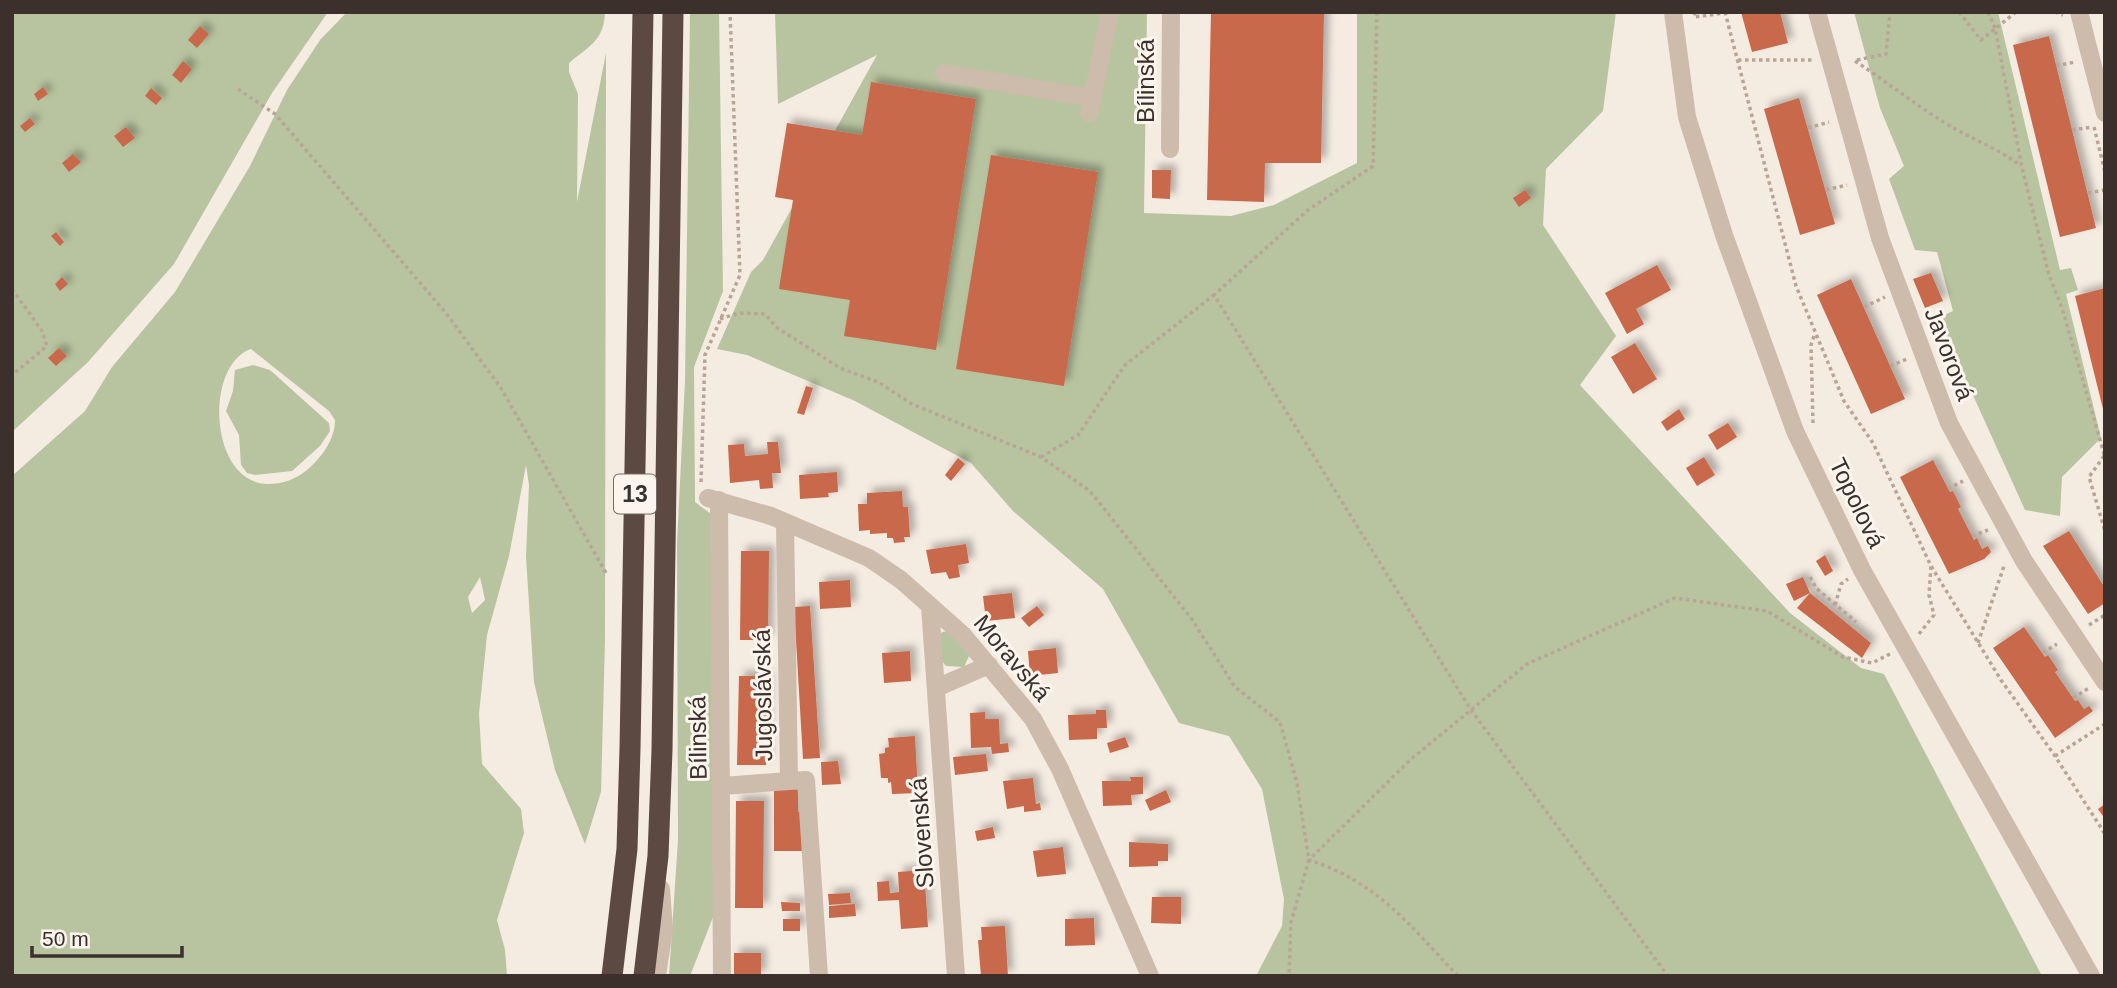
<svg xmlns="http://www.w3.org/2000/svg" width="2117" height="988" font-family="Helvetica,sans-serif">
  <style>
    .green { fill: #b8c4a0; fill-rule: evenodd }
    .building { fill: #c8694b; filter: url(#shadow) }
    .lines { fill: none; stroke-linecap: round; stroke-linejoin: round }
    .path { stroke: #b9a596; stroke-width: 3.5; stroke-dasharray: 3.5 3.5; stroke-linecap: butt }
    .minor { stroke: #cdbbac; stroke-width: 18 }
    .highway { stroke: #5c4a42; stroke-width: 21 }
    .labels { text-anchor: middle; stroke-width: 6; stroke-linejoin: round; paint-order: stroke }
    .shield { fill: #fbf5ee; stroke: #756b66; stroke-width: 2 }
    .shield-label { font-size: 23px; font-weight: bold; fill: #3b302b }
    .street-label { font-size: 24px; fill: #3b302b; stroke: #fbf5ee }
  </style>
  <defs>
    <filter id="shadow"><feDropShadow dx="5.5" dy="-5.5" stdDeviation="3.5" flood-color="#0004"/></filter>
  </defs>
  <rect width="100%" height="100%" fill="#f4ebe1"/>
  <path class="green" d="M 12,12 L 328,12 L 272,93 L 174,264 L 88,362 L 12,432 Z
    M 347,12 L 605,12 C 604,41 589,46 569,63 L 569,72 L 578,94 L 577,202 L 606,53 L 605,640 L 601,792 L 585,844 L 555,770 L 534,682 L 526,557 L 529,485 L 526,465 L 509,556 L 487,635 L 479,714 L 482,764 L 521,809 L 524,833 L 497,920 L 505,950 L 507,976 L 12,976 L 12,476 L 85,411 L 112,367 L 175,292 L 250,166 L 287,90 L 320,40 ZM 251,349 L 329,411 L 335,420 C 335,440 321,458 307,470 C 294,480 283,484 267,484 C 209,482 204,365 251,349 ZM 480,577 L 485,600 L 472,613 L 468,597 Z
    M 690,12 L 719,12 L 723,291 L 694,367 L 695,502 L 715,517 L 715,912 L 690,976 L 669,976 L 678,840 L 677,544 L 685,381 Z
    M 775,12 L 1147,12 L 1144,213 L 1231,216 L 1274,205 L 1357,163 L 1357,12 L 1616,12 L 1603,111 L 1546,169 L 1543,225 L 1616,336 L 1580,385 L 1790,613 L 1861,668 L 1884,674 L 2042,976 L 1256,976 L 1282,926 L 1284,899 L 1262,789 L 1229,736 L 1179,723 L 1103,589 L 1013,511 L 971,463 L 855,401 L 747,355 L 717,349 L 751,272 L 763,260 L 877,55 L 778,104 Z
    M 1854,12 L 1998,12 L 2060,270 L 2071,268 L 2078,290 L 2066,294 L 2101,438 L 2062,477 L 2060,516 L 2025,510 L 1938,318 L 1953,311 L 1937,252 L 1915,250 L 1889,179 L 1904,166 L 1880,108 Z
    M 253,365 L 270,370 L 329,423 L 330,431 L 320,446 L 292,471 L 255,475 L 247,473 L 241,465 L 239,435 L 226,411 L 233,391 L 235,370 Z
    M 948,631 L 970,654 L 964,667 L 946,666 C 938,658 936,642 942,632 Z"/>
  <path class="building" d="M 1211,12 L 1324,12 L 1321,163 L 1265,163 L 1264,202 L 1207,200 Z
    M 1741,12 L 1780,12 L 1788,43 L 1752,52 Z
    M 200,26 L 209,34 L 197,48 L 188,40 Z
    M 2049,36 L 2096,228 L 2060,237 L 2013,45 Z
    M 183,61 L 192,69 L 181,83 L 172,75 Z
    M 871,82 L 976,99 L 936,350 L 844,336 L 850,300 L 779,289 L 793,200 L 775,197 L 787,123 L 862,135 Z
    M 43,87 L 48,94 L 38,101 L 34,94 Z
    M 151,88 L 162,98 L 156,105 L 145,96 Z
    M 1799,98 L 1835,224 L 1800,235 L 1764,109 Z
    M 30,118 L 35,124 L 25,132 L 20,126 Z
    M 126,127 L 135,138 L 123,147 L 114,136 Z
    M 73,154 L 81,162 L 69,172 L 62,163 Z
    M 991,155 L 1098,172 L 1064,386 L 956,369 Z
    M 1152,170 L 1171,170 L 1170,199 L 1152,198 Z
    M 1525,190 L 1531,198 L 1519,207 L 1513,198 Z
    M 56,232 L 64,242 L 60,246 L 51,236 Z
    M 1657,265 L 1671,290 L 1636,309 L 1644,324 L 1627,334 L 1605,293 Z
    M 1931,273 L 1943,301 L 1925,308 L 1913,279 Z
    M 62,277 L 68,284 L 60,291 L 55,284 Z
    M 1851,279 L 1905,399 L 1871,414 L 1817,295 Z
    M 2105,288 L 2105,413 L 2104,413 L 2075,296 Z
    M 1635,343 L 1657,379 L 1633,394 L 1611,357 Z
    M 59,348 L 67,356 L 56,366 L 48,358 Z
    M 806,386 L 813,388 L 804,415 L 797,413 Z
    M 1679,409 L 1685,419 L 1667,431 L 1661,422 Z
    M 1728,423 L 1737,437 L 1717,450 L 1708,435 Z
    M 767,442 L 778,442 L 781,473 L 772,473 L 773,488 L 760,489 L 759,480 L 730,483 L 728,445 L 744,444 L 745,456 L 768,454 Z
    M 1704,457 L 1715,475 L 1697,486 L 1686,468 Z
    M 958,458 L 965,464 L 951,481 L 945,475 Z
    M 1933,460 L 1950,492 L 1953,491 L 1961,507 L 1958,509 L 1974,540 L 1977,538 L 1982,549 L 1988,546 L 1991,552 L 1984,559 L 1949,574 L 1900,477 Z
    M 837,472 L 838,492 L 828,493 L 829,497 L 800,499 L 799,475 Z
    M 902,491 L 903,507 L 908,507 L 910,537 L 904,537 L 905,542 L 894,543 L 893,538 L 887,538 L 887,533 L 870,534 L 870,530 L 859,531 L 858,504 L 867,504 L 867,493 Z
    M 2069,531 L 2105,588 L 2105,603 L 2088,614 L 2043,546 Z
    M 966,544 L 969,563 L 958,565 L 960,577 L 949,579 L 946,572 L 931,574 L 926,550 Z
    M 741,551 L 769,551 L 768,640 L 740,640 Z
    M 1825,555 L 1833,571 L 1825,576 L 1816,561 Z
    M 1803,577 L 1810,593 L 1794,601 L 1786,584 Z
    M 850,580 L 851,607 L 820,609 L 819,582 Z
    M 1012,593 L 1015,618 L 986,621 L 983,596 Z
    M 1810,593 L 1871,643 L 1862,658 L 1797,608 Z
    M 810,606 L 820,758 L 803,759 L 794,607 Z
    M 1037,606 L 1044,615 L 1029,627 L 1021,618 Z
    M 2024,627 L 2045,657 L 2048,655 L 2058,670 L 2055,672 L 2075,701 L 2078,700 L 2084,709 L 2089,706 L 2093,711 L 2055,738 L 1993,648 Z
    M 1056,648 L 1058,673 L 1030,676 L 1028,651 Z
    M 910,651 L 911,681 L 884,683 L 882,653 Z
    M 739,676 L 767,676 L 766,765 L 737,765 Z
    M 1096,710 L 1106,710 L 1107,728 L 1097,728 L 1097,739 L 1069,740 L 1068,715 L 1096,714 Z
    M 985,712 L 985,719 L 999,719 L 1000,744 L 1008,743 L 1009,752 L 992,754 L 991,747 L 971,748 L 970,713 Z
    M 915,736 L 918,793 L 892,794 L 891,782 L 888,783 L 888,778 L 881,778 L 879,754 L 885,753 L 885,748 L 889,747 L 888,738 Z
    M 1125,737 L 1129,747 L 1110,753 L 1107,743 Z
    M 986,754 L 988,771 L 955,775 L 953,757 Z
    M 838,761 L 841,784 L 822,785 L 821,762 Z
    M 1130,777 L 1143,777 L 1143,794 L 1131,795 L 1132,805 L 1103,806 L 1102,781 L 1131,781 Z
    M 1033,778 L 1036,804 L 1040,803 L 1041,810 L 1024,812 L 1024,806 L 1007,809 L 1003,781 Z
    M 774,789 L 798,789 L 798,812 L 802,812 L 802,851 L 774,851 Z
    M 1166,790 L 1171,802 L 1150,811 L 1145,800 Z
    M 736,801 L 764,801 L 763,908 L 735,908 Z
    M 2105,804 L 2105,819 L 2098,809 Z
    M 993,827 L 995,838 L 977,841 L 975,831 Z
    M 1129,842 L 1168,844 L 1168,861 L 1158,861 L 1158,866 L 1129,867 Z
    M 1063,847 L 1066,874 L 1037,877 L 1033,851 Z
    M 924,870 L 928,927 L 901,929 L 899,900 L 878,901 L 877,882 L 889,881 L 890,893 L 899,892 L 898,872 Z
    M 850,893 L 851,903 L 829,905 L 828,894 Z
    M 1152,897 L 1181,897 L 1181,924 L 1151,923 Z
    M 781,902 L 800,903 L 800,911 L 782,911 Z
    M 855,904 L 856,916 L 829,918 L 829,906 Z
    M 1094,918 L 1095,945 L 1065,946 L 1065,919 Z
    M 783,919 L 800,919 L 800,931 L 783,931 Z
    M 1005,926 L 1008,976 L 981,976 L 978,940 L 982,940 L 981,927 Z
    M 734,953 L 761,953 L 761,976 L 734,976 Z"/>
  <g class="lines">
    <path class="path" d="M 1377,12 L 1373,166 L 1308,210 L 1214,295 L 1471,710 L 1668,976
      M 1695,12 L 1694,17 L 1725,13
      M 1725,12 L 1796,286 L 1844,401 L 1873,443 L 1931,566 L 2001,680 L 2055,756 L 2105,834
      M 1959,12 L 1981,40 L 2016,12
      M 1988,12 L 1995,28 L 2022,168 L 2049,275 L 2062,308 L 2105,457
      M 2055,12 L 2063,15
      M 1738,60 L 1813,60
      M 1857,60 L 1886,54 L 1890,12
      M 1855,61 C 1887,82 1917,106 1950,126 C 1974,140 1999,149 2021,166
      M 2056,66 L 2075,62
      M 238,89 L 275,114 L 446,313 L 501,388 L 606,573
      M 2094,127 L 2105,172
      M 1808,128 L 1829,122
      M 2072,130 L 2092,127
      M 1826,190 L 1847,185
      M 2088,193 L 2105,190
      M 12,289 L 42,331 L 47,346 L 12,375
      M 1864,307 L 1885,297
      M 720,319 L 739,313 L 765,314 L 776,327 L 840,368 L 878,382 L 912,404 L 1041,457 L 1090,491 L 1191,618 L 1235,687 L 1280,722 L 1297,783 L 1309,860 L 1291,922 L 1289,976
      M 1890,366 L 1907,359
      M 1813,423 L 1811,345 L 1815,333
      M 2104,456 L 2089,477 L 2105,531
      M 1041,457 L 1078,435 L 1125,365 L 1214,295
      M 701,482 L 705,355 L 740,275 L 730,12
      M 1948,489 L 1963,481
      M 1972,536 L 1988,530
      M 1810,577 L 1816,588 L 1856,622
      M 1835,605 L 1841,584 L 1848,579
      M 2089,625 L 2105,615
      M 1919,634 L 1934,615 L 1929,595 L 1931,566
      M 1978,643 L 2004,566
      M 2043,653 L 2057,644
      M 2073,698 L 2089,688
      M 2055,756 L 2105,724
      M 1458,976 C 1409,925 1378,882 1309,860 L 1410,760 L 1527,664 L 1675,598 L 1767,611 L 1843,657 L 1872,663 L 1890,654"/>
    <path class="minor" d="M 1673,12 L 1687,117 L 1724,235 L 1795,431 L 1862,570 L 2091,976
      M 1817,12 L 1880,238 L 1949,423 L 2024,561 L 2105,682
      M 2079,12 L 2105,113
      M 944,73 L 1092,98
      M 1089,113 L 1110,12
      M 1170,149 L 1171,12
      M 708,498 L 771,516 L 869,558 L 901,580 L 963,635 L 1033,719 L 1060,769 L 1150,976
      M 719,500 L 722,976
      M 785,522 L 789,781 L 806,780 L 819,976
      M 930,606 L 956,976
      M 936,688 L 989,665
      M 723,786 L 789,781
      M 657,976 L 664,929 L 661,889"/>
    <path class="highway" d="M 612,976 L 627,849 L 630,749 L 643,12
      M 644,976 L 658,856 L 662,750 L 673,12"/>
  </g>
  <g class="labels">
    <rect class="shield" x="614" y="474.5" width="42" height="39" rx="5"/>
    <g class="shield-label">
      <text x="635" y="502">13</text>
    </g>
    <g class="street-label">
      <text transform="translate(1146 81) rotate(-90)" y="8">Bílinská</text>
      <text transform="translate(1949 354) rotate(69)" y="8">Javorová</text>
      <text transform="translate(1857 503) rotate(64)" y="8">Topolová</text>
      <text transform="translate(1012 658) rotate(50)" y="8">Moravská</text>
      <text transform="translate(763 695) rotate(-91)" y="8">Jugoslávská</text>
      <text transform="translate(698 738) rotate(-91)" y="8">Bílinská</text>
      <text transform="translate(922 833) rotate(-94)" y="8">Slovenská</text>
    </g>
  </g>
  <rect width="2117" height="988" fill="none" stroke="#3b302b" stroke-width="28"/>
  <path d="M32 946v10h150v-10" fill="none" stroke="#3b302b" stroke-width="3.5"/>
  <text x="42" y="946" font-size="21" fill="#3b302b" stroke="#fbf5ee" stroke-width="5" paint-order="stroke">50 m</text>
</svg>
